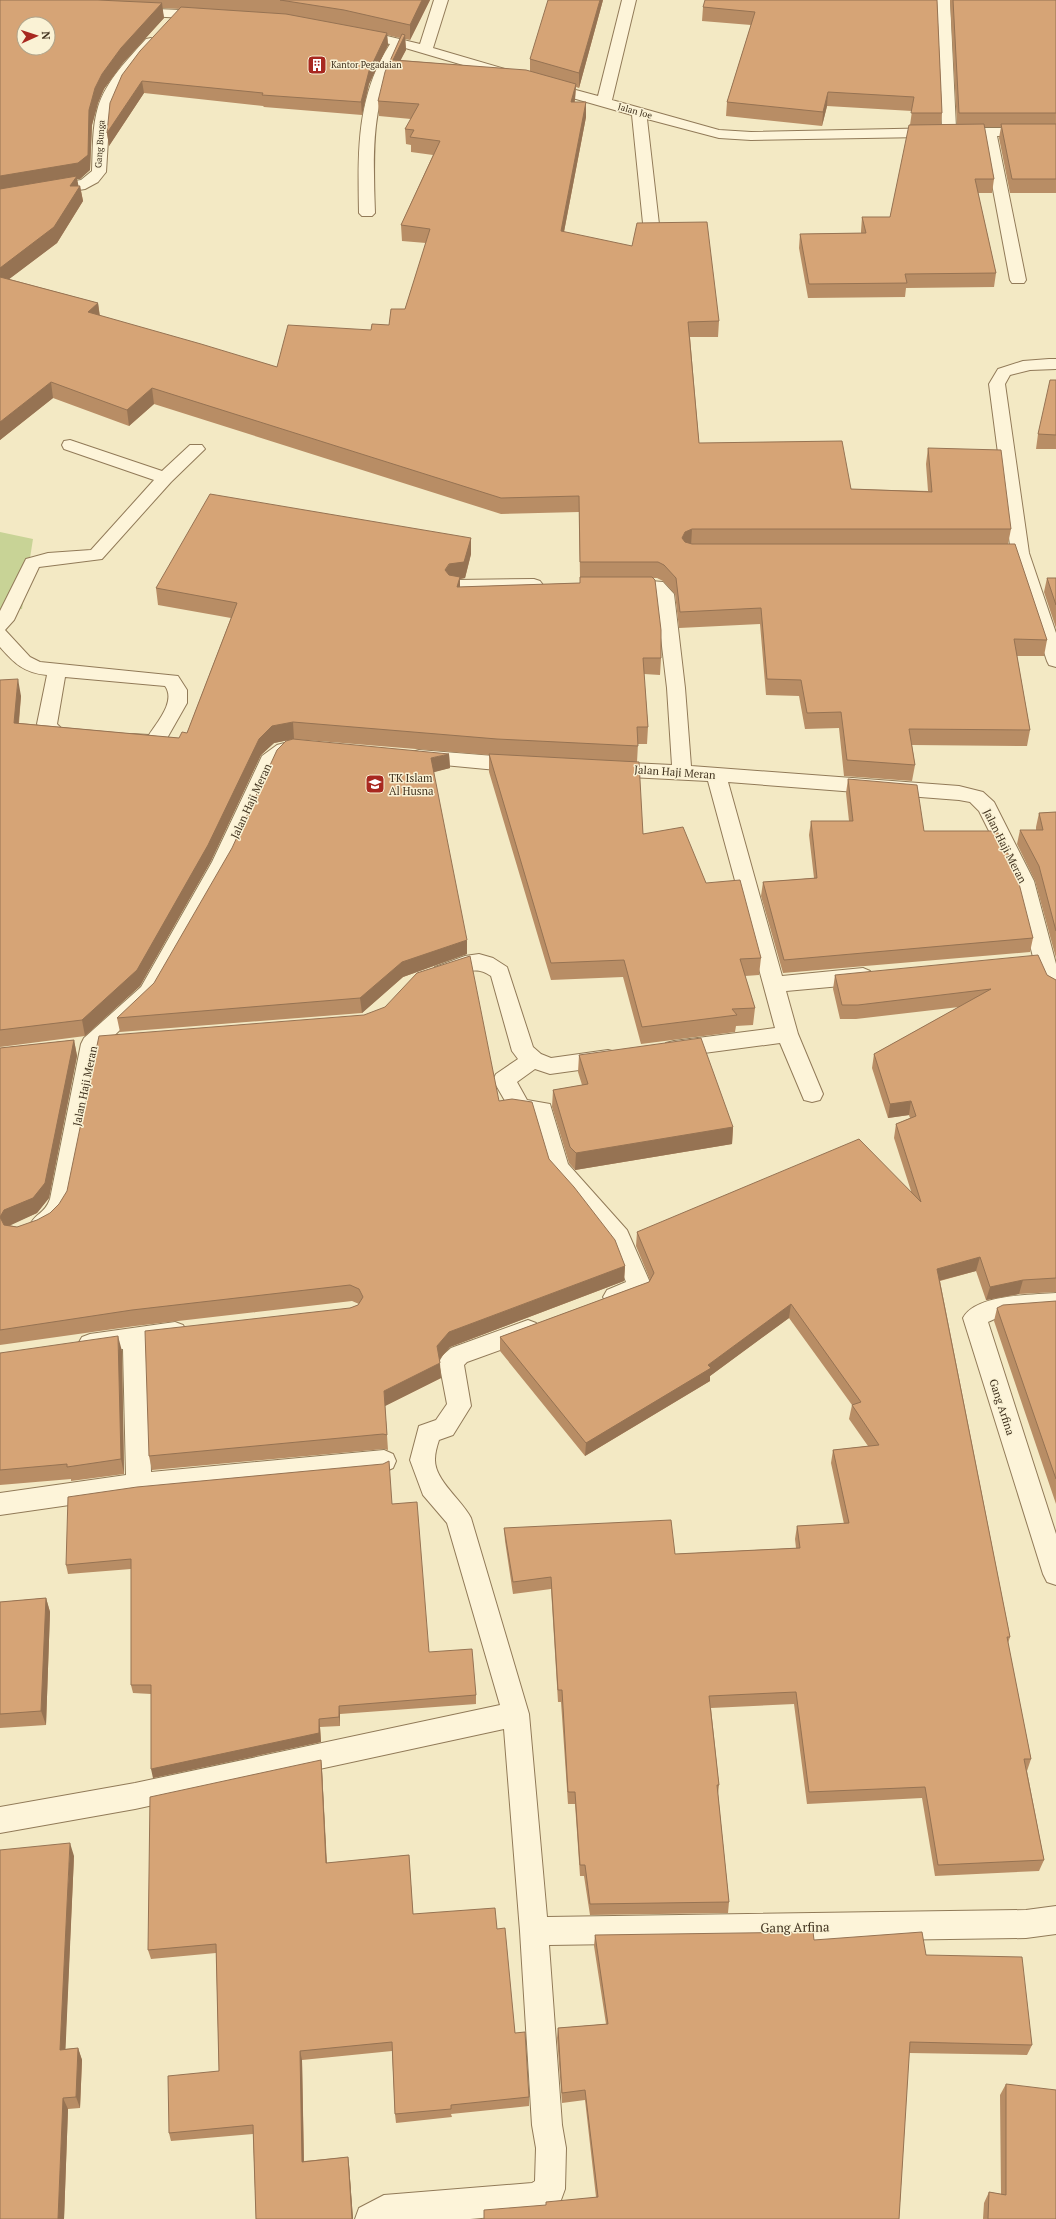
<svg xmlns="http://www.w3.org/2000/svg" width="1056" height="2219" font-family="'PT Serif',serif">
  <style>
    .green { fill: #c8d396 }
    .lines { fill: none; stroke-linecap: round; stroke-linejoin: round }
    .minor-casing { stroke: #917a58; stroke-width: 2 }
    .minor { fill: #fdf4d9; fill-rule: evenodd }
    .wall { fill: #b88d65; fill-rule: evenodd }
    .shaded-wall { fill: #967353 }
    .building { fill: #d6a476; stroke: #967353; fill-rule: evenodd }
    .labels { text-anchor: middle; stroke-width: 3; stroke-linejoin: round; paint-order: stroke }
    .far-poi-label { font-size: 9px; fill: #3f301d; stroke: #faf2d5; text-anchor: start }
    .far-street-label { font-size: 9px; fill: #3f301d; stroke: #faf2d5 }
    .street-label { font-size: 11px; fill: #3f301d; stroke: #faf2d5 }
    .poi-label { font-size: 11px; fill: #3f301d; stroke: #faf2d5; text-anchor: start }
    .near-street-label { font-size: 13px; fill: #3f301d; stroke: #faf2d5 }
  </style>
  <rect width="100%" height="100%" fill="#f3e9c4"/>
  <path class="green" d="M 0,532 L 33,539 L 22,609 L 0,611 Z"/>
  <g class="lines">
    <defs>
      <path id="minor" d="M 434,0 L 448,0 L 433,48 L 512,71 L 514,74 L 507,78 L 402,47 C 370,98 373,156 375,213 L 372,216 L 362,216 L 359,213 C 358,152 356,97 390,44 L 353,36 L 351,33 L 358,29 L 420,44 Z
        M 622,0 L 636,0 L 612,100 L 719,130 L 751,132 L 942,128 L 936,0 L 950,0 L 956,128 L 1056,128 L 1056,136 L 997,136 L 1026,280 L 1024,283 L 1012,283 L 1010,280 L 983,136 L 751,140 L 719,138 L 647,119 L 660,233 L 657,236 L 647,236 L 644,233 L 632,115 L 541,89 L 539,86 L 546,82 L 598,96 Z
        M 133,8 L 204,11 L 211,15 L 204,19 L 128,15 L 126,12 L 128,9 Z
        M 151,38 L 158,42 L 127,78 L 117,96 L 109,124 L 106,172 L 98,182 L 85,189 L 0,203 L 0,193 L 81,180 L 92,171 C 93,150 92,127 98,107 C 106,81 128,59 146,39 Z
        M 1049,359 L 1056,359 L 1056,369 L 1030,370 L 1010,375 L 1005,384 L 1029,553 L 1056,633 L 1056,667 L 1049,665 L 1047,661 L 1011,553 L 989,384 L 998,369 L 1023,361 Z
        M 70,440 L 162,471 L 190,445 L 202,445 L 205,449 L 171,482 L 102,559 L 39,567 L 14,620 L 5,630 L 30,657 L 40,662 L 178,676 L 187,690 L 187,703 L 162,747 C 150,750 136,748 124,745 L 121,740 L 124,735 L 131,734 L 149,735 C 158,721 176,701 165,686 L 65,677 L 57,724 L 62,729 L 80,731 L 83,736 L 80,741 C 62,745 45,741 37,724 L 47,675 C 24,673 14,663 0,647 L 0,611 L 26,559 L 48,553 L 91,550 L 154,480 L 64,449 L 62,445 L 64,441 Z
        M 534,579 L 540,581 L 543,585 L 540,589 L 456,592 L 450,590 L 447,586 L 450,582 L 456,580 Z
        M 626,579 L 663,582 L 674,594 L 685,688 L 691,766 L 959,786 L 983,792 L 994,802 L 1034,881 L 1056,964 L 1056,995 L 1049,992 L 1039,981 L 1014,881 L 979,811 L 970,802 L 959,800 L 728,782 L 782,976 L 863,968 L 870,971 L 873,976 L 870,981 L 863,984 L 786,991 L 798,1034 L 823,1094 L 820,1100 L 812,1102 L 804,1100 L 780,1043 L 674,1057 L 666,1055 L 663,1049 L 666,1043 L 674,1041 L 775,1028 L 708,781 L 610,776 L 603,774 L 600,769 L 603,764 L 610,762 L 672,765 L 667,688 L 656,596 L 652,592 L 620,589 L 617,585 L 620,581 Z
        M 296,740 L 308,741 L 311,746 L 308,751 L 294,753 L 277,765 L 232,862 L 155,997 L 102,1047 L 72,1199 C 66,1217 55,1239 33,1231 L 30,1225 C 36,1212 44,1215 50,1199 L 81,1044 L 84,1038 L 141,987 L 212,862 L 262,756 L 277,745 Z
        M 419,750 L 518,758 L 525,760 L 528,765 L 525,770 L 518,772 L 412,762 L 409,757 L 412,752 Z
        M 479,954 L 493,958 L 507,967 L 533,1047 L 541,1054 L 551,1058 L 608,1050 L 616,1052 L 619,1058 L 616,1064 L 608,1066 L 550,1074 L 535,1069 L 517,1082 L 527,1100 L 550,1104 L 568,1164 L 627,1230 L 652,1287 L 648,1294 L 615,1307 L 607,1304 L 603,1297 L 607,1290 L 626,1282 L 610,1241 L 550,1174 L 533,1117 L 512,1113 L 493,1080 L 496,1074 L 518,1059 L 512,1051 L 491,976 C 469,960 456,984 435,977 L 432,972 L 435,967 L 465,956 Z
        M 1056,1293 L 1056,1313 L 999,1317 L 988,1322 L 1056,1534 L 1056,1585 L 1047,1582 L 1043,1574 L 963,1318 C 976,1294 1032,1295 1056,1293 Z
        M 528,1320 L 536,1323 L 540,1330 L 536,1337 L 467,1362 L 464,1365 L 471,1406 L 453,1435 L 439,1440 C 437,1446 435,1453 435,1459 C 434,1480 462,1500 471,1518 L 529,1714 L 547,1917 L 1026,1910 L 1056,1906 L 1056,1934 L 1026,1938 L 549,1945 L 562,2125 L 566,2148 L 565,2189 L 561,2200 L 548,2209 L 537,2213 L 470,2219 L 355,2219 L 359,2208 L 384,2195 L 532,2183 L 535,2181 L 536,2148 L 532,2125 L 520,1931 L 504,1729 L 135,1809 L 0,1833 L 0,1807 L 135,1783 L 500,1705 L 447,1523 L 423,1495 L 410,1460 L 419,1426 L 436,1420 L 447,1404 L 439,1362 L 443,1355 L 451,1348 Z
        M 175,1322 L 183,1325 L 187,1332 L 183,1339 L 147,1346 L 151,1472 L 384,1450 L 393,1454 L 396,1461 L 393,1468 L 384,1472 L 139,1495 L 0,1515 L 0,1493 L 126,1475 L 123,1349 L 90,1354 L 82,1351 L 78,1344 L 82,1337 L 90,1334 Z"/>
    </defs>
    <use href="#minor" class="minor-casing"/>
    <use href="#minor" class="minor"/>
  </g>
  <path class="wall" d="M 0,0 L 430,0 L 410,40 L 405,39 L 406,50 L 400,60 L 530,71 L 530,59 L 603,0 L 579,88 L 576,87 L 575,99 L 575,102 L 586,102 L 586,117 L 564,232 L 719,321 L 718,337 L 690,337 L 699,443 L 851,489 L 928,491 L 926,464 L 928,448 L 1011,529 L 1008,544 L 1047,640 L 1044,656 L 1017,656 L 1030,730 L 1027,746 L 912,745 L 915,765 L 912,781 L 844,776 L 839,728 L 805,729 L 799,696 L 766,695 L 760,624 L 679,628 L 675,594 L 663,581 L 657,578 L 654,578 L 661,658 L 660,675 L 644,674 L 648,727 L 647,744 L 638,744 L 637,762 L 643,834 L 706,883 L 761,958 L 759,975 L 745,976 L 755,1008 L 753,1025 L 736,1026 L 735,1032 L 641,1044 L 623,977 L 551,980 L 489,772 L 489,755 L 294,739 L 274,743 L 261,755 L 211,861 L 140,986 L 85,1036 L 0,1047 L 0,680 L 21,696 L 19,723 L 179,738 L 187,733 L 231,618 L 158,605 L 156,588 L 471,554 L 465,578 L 460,579 L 460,587 L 580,583 L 580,578 L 579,512 L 501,514 L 154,404 L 129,426 L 53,398 L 0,440 ZM 162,8 L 180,9 L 107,133 L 109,146 L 144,93 L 263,106 L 264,107 L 362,115 L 369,84 L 388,45 L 387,35 L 400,38 L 378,101 L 379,116 L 411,119 L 405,129 L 406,144 L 411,145 L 411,152 L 433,155 L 401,225 L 402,241 L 426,243 L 405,309 L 389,325 L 371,330 L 277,367 L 100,316 L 98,303 L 9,279 L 57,243 L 83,201 L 80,186 L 78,186 L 77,179 L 80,179 L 90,170 L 92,125 L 98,103 L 104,89 L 123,63 L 164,18 Z
    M 937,0 L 942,113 L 941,124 L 957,124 L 950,0 L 1056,0 L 1056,193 L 1010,193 L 999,138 L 1001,127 L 984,127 L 994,179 L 992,193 L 978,193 L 996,273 L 994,287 L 906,288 L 905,297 L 808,298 L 799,248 L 800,234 L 861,233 L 861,231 L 862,217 L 890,217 L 910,125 L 912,111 L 827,106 L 822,126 L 726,116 L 727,102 L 751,25 L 702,21 L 703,7 Z
    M 1056,380 L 1056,449 L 1036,449 L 1038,434 Z
    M 1047,578 L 1056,578 L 1056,628 L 1044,592 Z
    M 449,754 L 450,768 L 433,772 L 467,954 L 403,977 L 362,1013 L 120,1032 L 117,1018 Z
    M 848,779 L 924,831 L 1033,938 L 1030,952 L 783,973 L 761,896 L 763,882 L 814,878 L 809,835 L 811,821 L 849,821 L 846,793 Z
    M 1056,812 L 1056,958 L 1035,881 L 1017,844 L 1020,830 L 1036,830 L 1036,827 L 1039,813 Z
    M 835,975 L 1047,975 L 1056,980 L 1056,1292 L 1019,1294 L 986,1300 L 976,1271 L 940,1281 L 1010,1637 L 1008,1643 L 1031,1759 L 1027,1771 L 1044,1860 L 1039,1871 L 935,1876 L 922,1798 L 807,1804 L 794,1704 L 711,1708 L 719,1785 L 718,1794 L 729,1902 L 728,1913 L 590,1915 L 584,1876 L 580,1876 L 575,1804 L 568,1804 L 561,1702 L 558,1702 L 551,1589 L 513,1594 L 505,1541 L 504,1528 L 675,1554 L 796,1548 L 795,1539 L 797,1526 L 844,1524 L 831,1463 L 833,1450 L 868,1446 L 849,1419 L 852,1405 L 789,1318 L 710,1376 L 710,1381 L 585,1456 L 500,1351 L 500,1337 L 649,1282 L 650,1280 L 636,1246 L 637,1232 L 911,1191 L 894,1138 L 896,1124 L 910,1118 L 909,1115 L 888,1118 L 872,1068 L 874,1054 L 959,1007 L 856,1019 L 840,1019 L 833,989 Z
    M 74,1040 L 77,1056 L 49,1198 L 37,1213 L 9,1225 L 17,1227 L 499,1101 L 549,1159 L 625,1266 L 624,1281 L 450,1347 L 439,1360 L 441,1378 L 385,1406 L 388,1450 L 384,1449 L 152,1470 L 149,1456 L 350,1308 L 358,1305 L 359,1304 L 352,1301 L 135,1326 L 0,1345 L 0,1048 Z
    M 579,1055 L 733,1127 L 732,1144 L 575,1170 L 569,1163 L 552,1107 L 553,1090 L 582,1085 L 578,1072 Z
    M 1056,1301 L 1056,1504 L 994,1321 L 997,1308 Z
    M 122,1351 L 124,1474 L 71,1481 L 71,1479 L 0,1485 L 0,1353 Z
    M 392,1504 L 429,1652 L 476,1695 L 476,1704 L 340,1714 L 340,1726 L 320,1727 L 321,1742 L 153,1778 L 151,1694 L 133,1693 L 131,1685 L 131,1569 L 68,1574 L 66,1565 Z
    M 46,1598 L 50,1612 L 46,1725 L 0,1728 L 0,1602 Z
    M 321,1760 L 322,1770 L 327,1863 L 409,1855 L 413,1914 L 497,1929 L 515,2033 L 529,2097 L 529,2106 L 451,2114 L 452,2117 L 396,2123 L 395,2114 L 392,2051 L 302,2060 L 304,2161 L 348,2157 L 349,2165 L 353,2219 L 256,2219 L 253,2134 L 171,2141 L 169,2133 L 219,2071 L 216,1953 L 151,1959 L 148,1950 Z
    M 74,1856 L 65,2049 L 78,2048 L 82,2060 L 80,2108 L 68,2109 L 64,2219 L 0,2219 Z
    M 595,1935 L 814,1940 L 926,1955 L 1032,2045 L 1027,2055 L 909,2053 L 899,2219 L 546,2205 L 596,2197 L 585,2100 L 562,2103 L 557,2038 L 558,2028 L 606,2024 L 594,1946 Z
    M 1006,2084 L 1056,2219 L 983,2219 L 984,2203 L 989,2192 L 1001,2194 L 1000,2095 Z"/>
  <path class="shaded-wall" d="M 422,0 L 430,0 L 410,40 L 410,25 Z
    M 600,0 L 603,0 L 579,88 L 579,73 Z
    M 162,3 L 164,18 L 123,63 L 104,89 L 98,103 L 92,125 L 90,170 L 80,179 L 77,179 L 79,188 L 80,186 L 83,201 L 57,243 L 0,286 L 0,176 L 89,110 L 95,88 L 102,74 L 121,48 Z
    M 387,33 L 388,45 L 369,84 L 362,115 L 361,102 L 369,71 Z
    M 405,35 L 406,50 L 393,75 L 393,60 Z
    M 142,81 L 144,93 L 109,146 L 107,133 Z
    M 576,84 L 575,99 L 570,117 L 571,102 Z
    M 828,92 L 827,106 L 822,126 L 823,112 Z
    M 586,102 L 586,117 L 561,247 L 561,231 Z
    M 98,303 L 100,319 L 88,312 Z
    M 51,382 L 53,398 L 0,440 L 0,422 Z
    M 152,388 L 154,404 L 129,426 L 127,410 Z
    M 692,529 L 691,546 L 681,554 L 682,538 L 685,532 Z
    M 471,538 L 471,554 L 465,578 L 460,579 L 460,594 L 450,581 L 445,570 Z
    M 18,679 L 21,696 L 17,739 L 14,723 Z
    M 293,722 L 294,739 L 274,743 L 261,755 L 211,861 L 140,986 L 85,1036 L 82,1020 L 259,739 L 272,726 Z
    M 449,754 L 450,768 L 431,773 L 431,758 Z
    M 467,940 L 467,954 L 403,977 L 362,1013 L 360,998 L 402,962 Z
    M 74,1040 L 77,1056 L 49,1198 L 37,1213 L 9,1226 L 5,1232 L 0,1217 L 4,1210 Z
    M 911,1101 L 909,1115 L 888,1118 L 890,1104 Z
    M 733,1127 L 732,1144 L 575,1170 L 576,1153 Z
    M 980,1257 L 976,1271 L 934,1282 L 937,1269 Z
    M 625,1266 L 624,1281 L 450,1347 L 438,1361 L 437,1346 L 449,1332 Z
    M 1023,1280 L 1019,1294 L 986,1300 L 990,1287 Z
    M 791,1304 L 789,1318 L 710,1376 L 710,1381 L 585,1456 L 586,1443 L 708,1365 Z
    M 118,1336 L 122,1351 L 124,1474 L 121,1459 Z
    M 440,1363 L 441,1378 L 385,1406 L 388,1450 L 384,1391 Z
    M 46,1598 L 50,1612 L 46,1725 L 41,1711 Z
    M 339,1706 L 340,1714 L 340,1726 L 339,1717 Z
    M 319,1719 L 320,1727 L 321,1742 L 153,1778 L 151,1769 Z
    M 321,1760 L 322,1770 L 327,1873 L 326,1863 Z
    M 70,1843 L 74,1856 L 65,2061 L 60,2050 Z
    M 78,2048 L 82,2060 L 80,2108 L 76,2097 Z
    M 300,2051 L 302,2060 L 304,2170 L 302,2162 Z
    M 63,2098 L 68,2109 L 64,2219 L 58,2219 Z
    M 348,2157 L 349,2165 L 353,2219 L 352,2219 Z"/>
  <path class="building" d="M 0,0 L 98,0 L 162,3 L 121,48 L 102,74 L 95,88 L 89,110 L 88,155 L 78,163 L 0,176 ZM 24,24 L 48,24 L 48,48 L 24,48 Z
    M 280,0 L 422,0 L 410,25 L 344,10 Z
    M 548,0 L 600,0 L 579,73 L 530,59 Z
    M 705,0 L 937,0 L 942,113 L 911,113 L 914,97 L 828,92 L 823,112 L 727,102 L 755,12 L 703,7 Z
    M 953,0 L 1056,0 L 1056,113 L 959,113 Z
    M 181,7 L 286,14 L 387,33 L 369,71 L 361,102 L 262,95 L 263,93 L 142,81 L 107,133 L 110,103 L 122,75 L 140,51 Z
    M 402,34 L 405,35 L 393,60 L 526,70 L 576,84 L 571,102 L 586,102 L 561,231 L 632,246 L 637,223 L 707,222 L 719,321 L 688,322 L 699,443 L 842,441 L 851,489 L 932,492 L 928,448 L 1001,450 L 1011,529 L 692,529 L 685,532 L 682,538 L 685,542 L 692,544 L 1015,544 L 1047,640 L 1014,639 L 1030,730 L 909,729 L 915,765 L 847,760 L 841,712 L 807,713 L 801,680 L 767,679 L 761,608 L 680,612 L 676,578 L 664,565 L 658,562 L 580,562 L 579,496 L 501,498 L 152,388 L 127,410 L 51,382 L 0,422 L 0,277 L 98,303 L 88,312 L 201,344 L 277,367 L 288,325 L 371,330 L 372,324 L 389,325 L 391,309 L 405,309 L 430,229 L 401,225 L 440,141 L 410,137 L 414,130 L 405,129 L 419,104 L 378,101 L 385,72 Z
    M 984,124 L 994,179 L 975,179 L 996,273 L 905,274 L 907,283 L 809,284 L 800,234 L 866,233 L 862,217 L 890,217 L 909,125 Z
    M 1001,124 L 1056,124 L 1056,179 L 1012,179 Z
    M 77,176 L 70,186 L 80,186 L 54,227 L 0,268 L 0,189 Z
    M 1050,380 L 1056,380 L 1056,435 L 1038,434 Z
    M 210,494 L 471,538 L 464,562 L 449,564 L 445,570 L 449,575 L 460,577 L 457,587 L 580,583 L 580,577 L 652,577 L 655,580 L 661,630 L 661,658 L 643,658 L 648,727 L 637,727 L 638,746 L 497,739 L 293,722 L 272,726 L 259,739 L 208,845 L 137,970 L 82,1020 L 0,1030 L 0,680 L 18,679 L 14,723 L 179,738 L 182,732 L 187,733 L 237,603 L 156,588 Z
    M 1047,578 L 1056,578 L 1056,605 Z
    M 293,739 L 449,754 L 431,758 L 467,940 L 402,962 L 360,998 L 117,1018 L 154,983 L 232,848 L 277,750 L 286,741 Z
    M 489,754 L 639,762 L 643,834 L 683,827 L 706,883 L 740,880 L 761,958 L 740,959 L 755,1008 L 732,1009 L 737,1015 L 642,1027 L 624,960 L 551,963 Z
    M 848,779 L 917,785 L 924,831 L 997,831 L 1015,868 L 1033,938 L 784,960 L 763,882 L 817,878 L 811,821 L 853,821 Z
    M 1056,812 L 1056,931 L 1039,866 L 1020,830 L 1043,830 L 1039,813 Z
    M 1038,955 L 1047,975 L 1056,980 L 1056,1278 L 1023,1280 L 990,1287 L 980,1257 L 937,1269 L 1010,1637 L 1007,1637 L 1031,1759 L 1024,1759 L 1044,1860 L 938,1865 L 925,1787 L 809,1792 L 796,1692 L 709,1696 L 719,1785 L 717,1785 L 729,1902 L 590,1904 L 585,1865 L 580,1865 L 575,1792 L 568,1792 L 562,1690 L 558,1690 L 551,1577 L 513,1582 L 504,1528 L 671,1520 L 675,1554 L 800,1548 L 797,1526 L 849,1523 L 833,1450 L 879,1445 L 852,1405 L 861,1402 L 791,1304 L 708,1365 L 711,1368 L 586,1443 L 500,1337 L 649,1282 L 654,1273 L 637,1232 L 859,1139 L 921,1202 L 896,1124 L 916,1116 L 911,1101 L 890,1104 L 874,1054 L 991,989 L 858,1005 L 842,1005 L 835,975 Z
    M 470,956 L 499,1101 L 512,1099 L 532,1102 L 549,1159 L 574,1187 L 615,1240 L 625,1266 L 449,1332 L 437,1346 L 440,1363 L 384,1391 L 387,1435 L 383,1434 L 149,1456 L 145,1331 L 350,1308 L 358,1305 L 363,1297 L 359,1289 L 350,1285 L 132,1310 L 0,1330 L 0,1048 L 74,1040 L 45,1183 L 33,1198 L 4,1210 L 0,1217 L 4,1225 L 17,1227 L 37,1220 L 50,1213 L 59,1204 L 67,1191 L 99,1036 L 364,1015 L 385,1007 L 417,973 Z
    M 701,1038 L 733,1127 L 576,1153 L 570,1147 L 553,1090 L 588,1084 L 579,1055 Z
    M 1056,1301 L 1056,1479 L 997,1308 L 1003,1305 Z
    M 118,1336 L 121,1459 L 67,1467 L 67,1464 L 0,1470 L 0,1353 Z
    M 389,1461 L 392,1504 L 417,1502 L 429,1652 L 472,1649 L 476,1695 L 339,1706 L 339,1717 L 319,1719 L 319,1733 L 151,1769 L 151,1685 L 131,1685 L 131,1559 L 66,1565 L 68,1497 L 137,1487 L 383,1464 Z
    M 46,1598 L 41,1711 L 0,1714 L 0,1602 Z
    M 321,1760 L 326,1863 L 409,1855 L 413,1914 L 495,1908 L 497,1929 L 505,1928 L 515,2033 L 525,2032 L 529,2097 L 451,2105 L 451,2109 L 395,2114 L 392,2042 L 300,2051 L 302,2162 L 348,2157 L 352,2219 L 256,2219 L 253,2125 L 169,2133 L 168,2076 L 219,2071 L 216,1944 L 148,1950 L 150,1797 Z
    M 70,1843 L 60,2050 L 78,2048 L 76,2097 L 63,2098 L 58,2219 L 0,2219 L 0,1850 Z
    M 813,1932 L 814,1940 L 922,1932 L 926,1955 L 1022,1957 L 1032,2045 L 910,2042 L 899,2219 L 484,2219 L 484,2210 L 546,2205 L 546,2202 L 598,2197 L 585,2090 L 562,2093 L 558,2028 L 608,2024 L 595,1935 Z
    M 1006,2084 L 1056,2090 L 1056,2219 L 988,2219 L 989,2192 L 1006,2195 Z"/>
  <defs>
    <symbol id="building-square" viewBox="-11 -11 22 22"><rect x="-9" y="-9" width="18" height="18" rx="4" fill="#a82820" stroke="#faf2d5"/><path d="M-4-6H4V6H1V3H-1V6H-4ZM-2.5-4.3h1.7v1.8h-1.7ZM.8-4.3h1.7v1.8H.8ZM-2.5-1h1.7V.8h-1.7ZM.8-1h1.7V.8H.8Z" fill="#fff"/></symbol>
    <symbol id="school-square" viewBox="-11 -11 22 22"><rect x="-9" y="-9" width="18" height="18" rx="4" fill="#a82820" stroke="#faf2d5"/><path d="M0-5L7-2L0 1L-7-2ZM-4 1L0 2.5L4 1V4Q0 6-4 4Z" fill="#fff"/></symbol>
  </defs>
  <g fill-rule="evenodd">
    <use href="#building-square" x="306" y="54" width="22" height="22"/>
    <use href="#school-square" x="364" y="773" width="22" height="22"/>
  </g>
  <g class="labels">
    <g class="far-poi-label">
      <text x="331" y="68">Kantor Pegadaian</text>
    </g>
    <g class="far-street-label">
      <text transform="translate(635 111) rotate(16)" y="3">Jalan Joe</text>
      <text transform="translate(100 144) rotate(-86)" y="3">Gang Bunga</text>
    </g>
    <g class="street-label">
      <text transform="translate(675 772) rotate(4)" y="4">Jalan Haji Meran</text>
      <text transform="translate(251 801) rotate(-65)" y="4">Jalan Haji Meran</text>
      <text transform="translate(1005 846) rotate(63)" y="4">Jalan Haji Meran</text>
      <text transform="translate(85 1086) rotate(-78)" y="4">Jalan Haji Meran</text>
      <text transform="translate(1002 1407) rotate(72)" y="4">Gang Arfina</text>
    </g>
    <g class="poi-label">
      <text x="389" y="782">TK Islam<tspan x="389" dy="13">Al Husna</tspan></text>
    </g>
    <g class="near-street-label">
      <text transform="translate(795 1927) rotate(-1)" y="5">Gang Arfina</text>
    </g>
  </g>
  <g transform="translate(36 36) rotate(87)"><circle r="19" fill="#faf2d5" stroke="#afa48b"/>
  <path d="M0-3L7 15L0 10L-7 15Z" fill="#a82820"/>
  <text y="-6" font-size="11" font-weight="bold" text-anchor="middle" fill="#3f301d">N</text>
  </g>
</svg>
